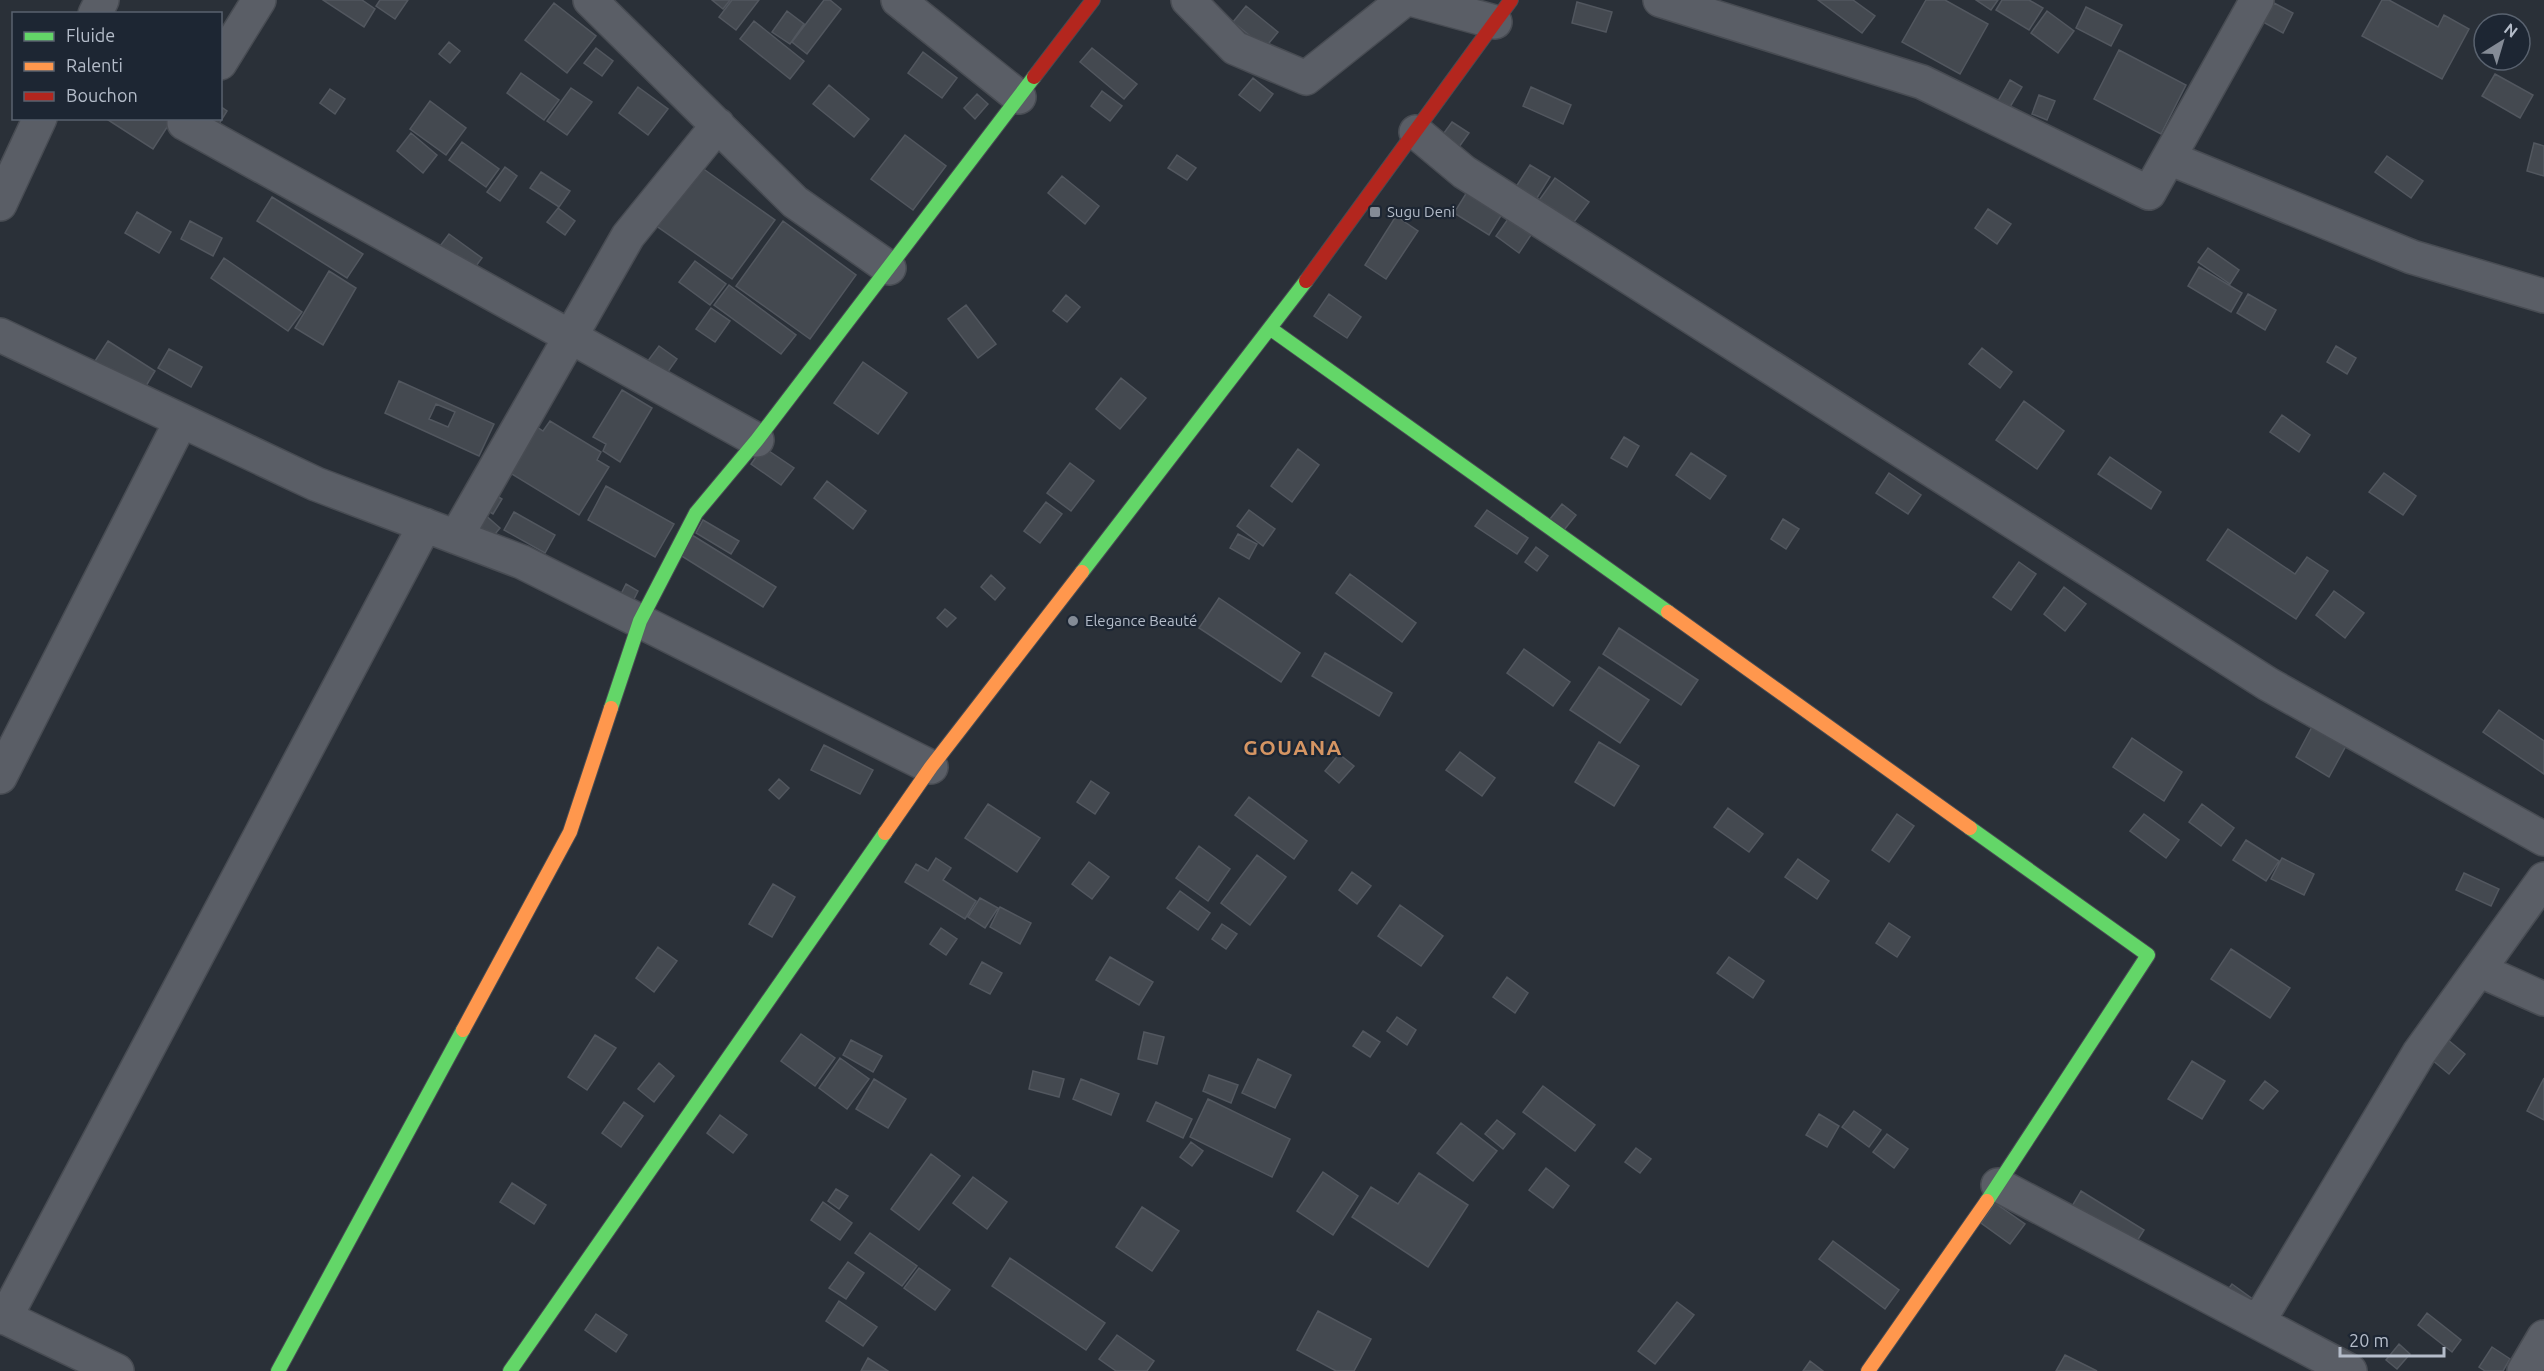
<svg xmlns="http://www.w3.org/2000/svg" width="2544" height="1371" font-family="Ubuntu,sans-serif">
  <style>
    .building { fill: #444950; stroke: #52575f; stroke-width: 1.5; fill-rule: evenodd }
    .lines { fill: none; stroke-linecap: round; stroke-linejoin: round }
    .street-casing { stroke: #484c53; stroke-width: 36 }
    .fast-casing { stroke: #484c53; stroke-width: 16 }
    .slow-casing { stroke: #484c53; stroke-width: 16 }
    .jam-casing { stroke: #484c53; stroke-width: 16 }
    .street { stroke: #5a5e66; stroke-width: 33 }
    .fast { stroke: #63d668; stroke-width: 14 }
    .slow { stroke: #ff974d; stroke-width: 14 }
    .jam { stroke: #b3261e; stroke-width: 14 }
    .poi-dot { fill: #848b96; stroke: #1d2633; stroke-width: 2 }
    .labels { text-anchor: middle; stroke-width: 4.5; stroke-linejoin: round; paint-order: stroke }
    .poi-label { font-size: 15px; fill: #b4bcc9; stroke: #1d2633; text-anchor: start }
    .district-label { font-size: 21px; font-weight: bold; letter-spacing: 1.5px; fill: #d59563; stroke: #1d2633 }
  </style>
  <rect width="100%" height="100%" fill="#2a3038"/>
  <path class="building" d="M 323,0 L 362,0 L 375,9 L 364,27 Z
    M 380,0 L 408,0 L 395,19 L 376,6 Z
    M 712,0 L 730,0 L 723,9 Z
    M 732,0 L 759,0 L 736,30 L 719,17 Z
    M 824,0 L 830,0 L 841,9 L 807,54 L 792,42 Z
    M 1818,0 L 1853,0 L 1875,16 L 1862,33 Z
    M 1926,0 L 1945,0 L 1988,24 L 1960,74 L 1902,42 Z
    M 1976,0 L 1998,0 L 1991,10 Z
    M 2002,0 L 2029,0 L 2043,8 L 2029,30 L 1996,10 Z
    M 2382,0 L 2389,0 L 2438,27 L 2444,15 L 2469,29 L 2442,79 L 2362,36 Z
    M 1577,2 L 1612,12 L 1606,32 L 1572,23 Z
    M 554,3 L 596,36 L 567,73 L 525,40 Z
    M 2274,3 L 2293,13 L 2283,33 L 2263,22 Z
    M 1246,6 L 1278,32 L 1265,48 L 1233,22 Z
    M 2086,7 L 2122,25 L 2111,46 L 2076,28 Z
    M 787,11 L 804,24 L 790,44 L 772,32 Z
    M 2047,11 L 2074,31 L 2058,53 L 2031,33 Z
    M 754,21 L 804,61 L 790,79 L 740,39 Z
    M 449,42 L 460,51 L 450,63 L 439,54 Z
    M 596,48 L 613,61 L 602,76 L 584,63 Z
    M 1092,48 L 1137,84 L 1124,99 L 1080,62 Z
    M 2119,50 L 2186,85 L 2161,134 L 2094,99 Z
    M 923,52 L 957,78 L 942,98 L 908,73 Z
    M 521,73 L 559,100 L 544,120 L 507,93 Z
    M 2495,74 L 2533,95 L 2520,118 L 2482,96 Z
    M 1253,78 L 1273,94 L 1260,111 L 1239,95 Z
    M 2010,80 L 2022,87 L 2010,107 L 1998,101 Z
    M 829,85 L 869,119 L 854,137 L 813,104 Z
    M 638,87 L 668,109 L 648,135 L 619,113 Z
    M 1531,87 L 1571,105 L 1563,124 L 1523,106 Z
    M 571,88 L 592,102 L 567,135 L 547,121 Z
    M 330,89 L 345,99 L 335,114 L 320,103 Z
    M 1102,91 L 1122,106 L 1110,121 L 1091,106 Z
    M 977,94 L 988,104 L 975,119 L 964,108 Z
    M 2039,95 L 2055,101 L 2047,120 L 2032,114 Z
    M 430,101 L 466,128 L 446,155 L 410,129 Z
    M 220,106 L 227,111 L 216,129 L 200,118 L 220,118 Z
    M 105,118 L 173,118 L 153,149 Z
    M 1452,122 L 1469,133 L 1454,154 L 1438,141 Z
    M 411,133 L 437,155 L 423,173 L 397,151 Z
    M 905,135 L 946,166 L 913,210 L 871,179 Z
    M 462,142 L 499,169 L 486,187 L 449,160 Z
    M 2534,143 L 2544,146 L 2544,176 L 2527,171 Z
    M 1177,155 L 1196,168 L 1187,180 L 1168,168 Z
    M 2387,156 L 2423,181 L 2411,198 L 2375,172 Z
    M 698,165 L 775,220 L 732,279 L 655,225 Z
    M 1530,165 L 1550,177 L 1532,206 L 1512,193 Z
    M 505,167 L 517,176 L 500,201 L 487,192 Z
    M 541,172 L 570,191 L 559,207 L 530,188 Z
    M 1062,176 L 1099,206 L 1085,224 L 1048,193 Z
    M 1555,178 L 1589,202 L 1568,230 L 1535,206 Z
    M 1467,192 L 1502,214 L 1489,235 L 1454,213 Z
    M 272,197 L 363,254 L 347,278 L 257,221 Z
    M 558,208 L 575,221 L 565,235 L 547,222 Z
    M 1988,209 L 2011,224 L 1997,244 L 1975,228 Z
    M 137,212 L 171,232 L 159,253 L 125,233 Z
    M 1396,216 L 1418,231 L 1386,279 L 1365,265 Z
    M 1508,219 L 1531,235 L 1519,253 L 1496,236 Z
    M 190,221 L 222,238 L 213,256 L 181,239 Z
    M 783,221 L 856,275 L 810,339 L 736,286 Z
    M 449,234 L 482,258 L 467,278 L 434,254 Z
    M 2208,248 L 2239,270 L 2230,284 L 2198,262 Z
    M 224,258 L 302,312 L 288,331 L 211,278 Z
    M 695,261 L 726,284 L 710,305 L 679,282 Z
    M 2199,267 L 2242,293 L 2231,312 L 2188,286 Z
    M 329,271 L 356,288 L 323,345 L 295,328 Z
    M 729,285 L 796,335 L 781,354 L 714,305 Z
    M 1329,294 L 1361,317 L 1347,338 L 1314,316 Z
    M 2248,294 L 2276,310 L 2265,330 L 2237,313 Z
    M 1066,295 L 1080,307 L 1067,322 L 1053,311 Z
    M 966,305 L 996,344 L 978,358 L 948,319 Z
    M 711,308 L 730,321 L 715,342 L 696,329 Z
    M 108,341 L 155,371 L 143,391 L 95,361 Z
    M 659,346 L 677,359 L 665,376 L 647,362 Z
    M 2336,346 L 2356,358 L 2347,374 L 2327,362 Z
    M 1982,348 L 2012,372 L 2000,388 L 1969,364 Z
    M 169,349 L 202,367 L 191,387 L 158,368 Z
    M 863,362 L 907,393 L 878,434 L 834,403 Z
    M 1121,378 L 1146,398 L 1120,429 L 1096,409 Z
    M 399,381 L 494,424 L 479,456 L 385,413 ZM 436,404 L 455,412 L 448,427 L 429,419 Z
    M 622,390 L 652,408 L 620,462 L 603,451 L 606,444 L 593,437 Z
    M 2024,401 L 2064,431 L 2037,469 L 1996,440 Z
    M 2282,415 L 2310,435 L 2299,452 L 2270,432 Z
    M 525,419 L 543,431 L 550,421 L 601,452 L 597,460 L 609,467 L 579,515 L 497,465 Z
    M 1624,437 L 1639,446 L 1627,467 L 1611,458 Z
    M 763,447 L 794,468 L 781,485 L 751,464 Z
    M 1298,449 L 1319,465 L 1292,502 L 1271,486 Z
    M 1691,453 L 1726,476 L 1710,499 L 1676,475 Z
    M 2110,457 L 2161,492 L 2151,509 L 2098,474 Z
    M 1070,463 L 1094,481 L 1071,511 L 1047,493 Z
    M 1889,473 L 1921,495 L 1908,514 L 1876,493 Z
    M 2384,473 L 2416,496 L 2403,515 L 2369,492 Z
    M 827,481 L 866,511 L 853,529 L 814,498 Z
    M 606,486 L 674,524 L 655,557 L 588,520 Z
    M 489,491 L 502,499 L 493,514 L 480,506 Z
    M 1046,502 L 1062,514 L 1040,543 L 1024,531 Z
    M 1562,504 L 1576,515 L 1560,535 L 1546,524 Z
    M 1249,510 L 1275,529 L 1263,546 L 1237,526 Z
    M 1487,510 L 1528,538 L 1517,554 L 1475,526 Z
    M 514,512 L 555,535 L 545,553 L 504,530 Z
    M 483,513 L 500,528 L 490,540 L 473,524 Z
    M 1783,519 L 1799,529 L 1786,549 L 1771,539 Z
    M 703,520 L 739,541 L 731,554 L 696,533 Z
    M 2228,529 L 2295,574 L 2307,557 L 2328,571 L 2296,619 L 2207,560 Z
    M 1238,534 L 1257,544 L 1249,559 L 1230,548 Z
    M 692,535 L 776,587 L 763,607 L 680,555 Z
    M 1536,547 L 1548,556 L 1537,571 L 1525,562 Z
    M 2019,562 L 2036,574 L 2011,610 L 1993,597 Z
    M 1350,574 L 1416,623 L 1402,642 L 1336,593 Z
    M 991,575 L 1005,588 L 995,600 L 981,587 Z
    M 626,584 L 638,591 L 632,603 L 620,596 Z
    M 2064,587 L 2086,604 L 2065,631 L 2044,614 Z
    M 2334,591 L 2364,613 L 2345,638 L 2316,615 Z
    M 1219,598 L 1300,653 L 1281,682 L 1199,628 Z
    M 945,609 L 956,618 L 947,627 L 937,618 Z
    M 1619,628 L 1698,680 L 1681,705 L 1603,654 Z
    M 1524,649 L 1570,682 L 1553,706 L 1507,673 Z
    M 1325,653 L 1392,693 L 1379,716 L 1312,676 Z
    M 1599,667 L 1649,700 L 1620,743 L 1570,710 Z
    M 2499,710 L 2544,741 L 2544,774 L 2483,732 Z
    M 2313,725 L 2347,744 L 2329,777 L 2296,757 Z
    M 2132,738 L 2182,772 L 2164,801 L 2113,767 Z
    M 1599,742 L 1639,766 L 1614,806 L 1575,782 Z
    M 824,745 L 873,770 L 860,794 L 811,770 Z
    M 1460,752 L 1495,778 L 1482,796 L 1446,770 Z
    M 1339,754 L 1354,766 L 1339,783 L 1325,771 Z
    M 779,779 L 789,788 L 779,799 L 769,790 Z
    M 1091,781 L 1109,793 L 1095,814 L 1077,802 Z
    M 1249,797 L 1307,841 L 1294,859 L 1235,815 Z
    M 988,804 L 1040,838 L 1017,872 L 965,838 Z
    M 2202,804 L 2234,828 L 2221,846 L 2189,822 Z
    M 1728,808 L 1763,834 L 1749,852 L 1714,827 Z
    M 1897,814 L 1914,826 L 1889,862 L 1872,850 Z
    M 2144,814 L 2179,840 L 2166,858 L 2130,831 Z
    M 2246,840 L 2279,861 L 2266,881 L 2233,860 Z
    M 1199,846 L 1230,869 L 1208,901 L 1176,878 Z
    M 1257,855 L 1286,877 L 1250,925 L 1221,903 Z
    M 936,858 L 951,868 L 943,880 L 976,901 L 965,919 L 905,882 L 916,864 L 928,871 Z
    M 2282,858 L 2314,874 L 2304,895 L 2271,879 Z
    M 1798,859 L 1829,881 L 1817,899 L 1785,877 Z
    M 1089,862 L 1109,877 L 1092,899 L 1072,884 Z
    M 1352,872 L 1371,886 L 1357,904 L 1339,890 Z
    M 2464,873 L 2499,889 L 2491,906 L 2456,890 Z
    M 773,884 L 795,897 L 772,937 L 749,924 Z
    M 1180,891 L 1210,913 L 1198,930 L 1167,908 Z
    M 980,898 L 998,908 L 985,928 L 968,917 Z
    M 1400,905 L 1443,936 L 1421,966 L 1378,936 Z
    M 1000,907 L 1031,923 L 1020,944 L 990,927 Z
    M 1889,923 L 1910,937 L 1897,957 L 1876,943 Z
    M 1222,924 L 1237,934 L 1226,949 L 1212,939 Z
    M 941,928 L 957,939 L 946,955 L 930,944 Z
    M 658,947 L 677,961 L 654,992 L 636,978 Z
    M 2231,949 L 2290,988 L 2270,1018 L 2211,979 Z
    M 1110,957 L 1153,982 L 1139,1005 L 1096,980 Z
    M 1729,957 L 1764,981 L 1753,998 L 1717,973 Z
    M 982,962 L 1002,973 L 990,994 L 970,984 Z
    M 1507,977 L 1528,993 L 1515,1013 L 1493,997 Z
    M 1397,1017 L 1416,1030 L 1407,1045 L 1387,1031 Z
    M 1363,1031 L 1380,1042 L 1370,1057 L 1353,1046 Z
    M 1144,1032 L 1164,1037 L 1157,1064 L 1138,1059 Z
    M 801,1034 L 835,1058 L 815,1086 L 781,1061 Z
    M 595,1035 L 616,1048 L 587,1090 L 568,1077 Z
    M 2442,1035 L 2465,1054 L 2449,1074 L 2426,1055 Z
    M 851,1040 L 882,1056 L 873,1072 L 843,1055 Z
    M 840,1058 L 869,1079 L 847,1109 L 819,1088 Z
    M 1258,1059 L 1291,1075 L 1275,1108 L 1242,1093 Z
    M 2192,1061 L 2225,1081 L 2202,1119 L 2168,1099 Z
    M 659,1063 L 674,1076 L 654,1102 L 638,1089 Z
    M 1033,1071 L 1064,1079 L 1059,1097 L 1029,1089 Z
    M 1209,1075 L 1238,1085 L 1231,1103 L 1203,1091 Z
    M 2544,1078 L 2544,1120 L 2527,1111 Z
    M 874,1079 L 906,1099 L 888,1128 L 856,1109 Z
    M 1081,1079 L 1119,1094 L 1111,1115 L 1073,1099 Z
    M 2265,1081 L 2278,1091 L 2263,1109 L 2250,1100 Z
    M 1543,1086 L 1595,1125 L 1575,1151 L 1523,1112 Z
    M 1208,1099 L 1290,1139 L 1272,1177 L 1190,1137 Z
    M 624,1102 L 643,1116 L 621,1147 L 602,1133 Z
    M 1156,1102 L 1192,1119 L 1183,1138 L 1147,1121 Z
    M 1854,1111 L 1881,1130 L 1869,1147 L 1842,1127 Z
    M 1819,1114 L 1839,1126 L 1827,1147 L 1806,1135 Z
    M 720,1115 L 747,1135 L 733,1153 L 707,1133 Z
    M 1497,1120 L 1515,1134 L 1503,1149 L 1485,1134 Z
    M 1461,1123 L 1497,1151 L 1473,1181 L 1437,1153 Z
    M 1887,1134 L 1908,1149 L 1894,1168 L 1873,1152 Z
    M 1191,1142 L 1203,1151 L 1192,1166 L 1180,1157 Z
    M 1636,1148 L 1651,1159 L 1640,1173 L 1625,1162 Z
    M 931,1154 L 960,1176 L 919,1230 L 891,1209 Z
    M 1546,1168 L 1569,1186 L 1553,1208 L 1529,1190 Z
    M 1323,1172 L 1358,1196 L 1333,1235 L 1297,1211 Z
    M 1419,1173 L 1468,1205 L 1428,1267 L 1352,1217 L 1371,1187 L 1398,1204 Z
    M 973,1177 L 1007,1202 L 987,1229 L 953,1203 Z
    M 512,1183 L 546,1205 L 534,1224 L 500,1202 Z
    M 836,1189 L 848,1196 L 839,1209 L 828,1201 Z
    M 2081,1191 L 2144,1230 L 2127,1257 L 2065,1218 Z
    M 823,1202 L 852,1223 L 840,1240 L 811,1220 Z
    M 1995,1203 L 2025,1224 L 2010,1244 L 1981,1223 Z
    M 1142,1207 L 1179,1231 L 1152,1271 L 1116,1247 Z
    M 870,1233 L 917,1266 L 902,1286 L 855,1253 Z
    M 1833,1241 L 1899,1290 L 1885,1309 L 1819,1259 Z
    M 1010,1258 L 1105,1323 L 1086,1350 L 992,1286 Z
    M 848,1262 L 864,1273 L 846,1299 L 829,1288 Z
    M 919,1268 L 950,1290 L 935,1310 L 904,1288 Z
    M 2232,1284 L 2254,1300 L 2244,1315 L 2221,1299 Z
    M 839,1301 L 877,1327 L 863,1346 L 826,1321 Z
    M 1677,1302 L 1694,1315 L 1655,1364 L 1638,1351 Z
    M 1318,1311 L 1371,1339 L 1354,1371 L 1336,1371 L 1297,1350 Z
    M 2427,1313 L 2461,1340 L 2452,1352 L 2418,1325 Z
    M 596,1314 L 627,1335 L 616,1352 L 585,1330 Z
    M 1117,1335 L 1154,1361 L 1147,1371 L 1116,1371 L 1099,1359 Z
    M 2399,1344 L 2410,1354 L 2397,1369 L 2386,1360 Z
    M 2492,1347 L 2510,1359 L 2503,1371 L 2485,1371 L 2479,1367 Z
    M 2065,1355 L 2097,1371 L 2056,1371 Z
    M 868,1358 L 888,1371 L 861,1371 Z
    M 1810,1361 L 1823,1371 L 1803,1371 Z"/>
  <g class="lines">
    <defs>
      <path id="street" d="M 590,0 L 795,202 L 889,268
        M 898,0 L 1019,97
        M 1188,0 L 1235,48 L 1306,78 L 1404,0
        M 1414,0 L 1495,22
        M 1660,0 L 1922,82 L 2149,193 L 2257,0
        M 95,14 L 102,0
        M 220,63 L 259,0
        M 187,118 L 184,123 L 757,440
        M 1416,132 L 1464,172 L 2268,684 L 2544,839
        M 2169,158 L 2412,257 L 2544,296
        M 0,204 L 40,118
        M 0,335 L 316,484 L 522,562 L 931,767
        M 456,537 L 628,236 L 718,125
        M 0,777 L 181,421
        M 2479,970 L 2544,999
        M 1998,1185 L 2350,1371
        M 0,1315 L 117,1371
        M 5,1318 L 425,525
        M 2258,1322 L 2419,1053 L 2544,879
        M 2524,1371 L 2544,1337"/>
      <path id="fast" d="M 1271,329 L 1668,612
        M 1082,572 L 1306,281
        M 611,708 L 640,621 L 696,513 L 757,440 L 1034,77
        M 1970,828 L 2148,955 L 1987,1201
        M 278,1371 L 463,1030
        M 510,1371 L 885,833"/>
      <path id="slow" d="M 1668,612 L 1970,828
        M 885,833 L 931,767 L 1082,572
        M 463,1030 L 570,832 L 611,708
        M 1868,1371 L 1987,1201"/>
      <path id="jam" d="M 1034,77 L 1093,0
        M 1306,281 L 1511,0"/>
    </defs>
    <use href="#street" class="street-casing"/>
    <use href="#fast" class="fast-casing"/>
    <use href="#slow" class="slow-casing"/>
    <use href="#jam" class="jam-casing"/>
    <use href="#street" class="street"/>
    <use href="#fast" class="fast"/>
    <use href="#slow" class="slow"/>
    <use href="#jam" class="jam"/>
  </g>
  <g class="poi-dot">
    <rect x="1369" y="206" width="12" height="12" rx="3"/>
    <circle cx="1073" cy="621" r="6"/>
  </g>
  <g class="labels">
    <g class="poi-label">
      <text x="1387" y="217">Sugu Deni</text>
      <text x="1085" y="626">Elegance Beauté</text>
    </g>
    <g class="district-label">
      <text x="1293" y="755">GOUANA</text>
    </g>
  </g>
  <rect x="12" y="12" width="210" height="108" fill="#1d2633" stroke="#59626f" stroke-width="1.5"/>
  <rect x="24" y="32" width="30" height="9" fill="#63d668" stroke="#59626f" stroke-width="1.5"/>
  <text x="66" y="42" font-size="18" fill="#b4bcc9">Fluide</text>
  <rect x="24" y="62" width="30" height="9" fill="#ff974d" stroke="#59626f" stroke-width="1.5"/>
  <text x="66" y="72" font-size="18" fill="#b4bcc9">Ralenti</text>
  <rect x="24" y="92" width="30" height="9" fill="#b3261e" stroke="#59626f" stroke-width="1.5"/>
  <text x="66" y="102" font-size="18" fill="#b4bcc9">Bouchon</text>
  <g transform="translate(2502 42) rotate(37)"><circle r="28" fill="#1d2633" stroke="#59626f" stroke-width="1.5"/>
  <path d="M0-4.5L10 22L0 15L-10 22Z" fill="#848b96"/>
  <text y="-9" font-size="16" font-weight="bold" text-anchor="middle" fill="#b4bcc9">N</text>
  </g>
  <path d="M2340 1347v9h104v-9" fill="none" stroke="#b4bcc9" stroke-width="3"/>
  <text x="2349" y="1347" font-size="18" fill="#b4bcc9" stroke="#1d2633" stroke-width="4.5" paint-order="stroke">20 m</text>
</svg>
